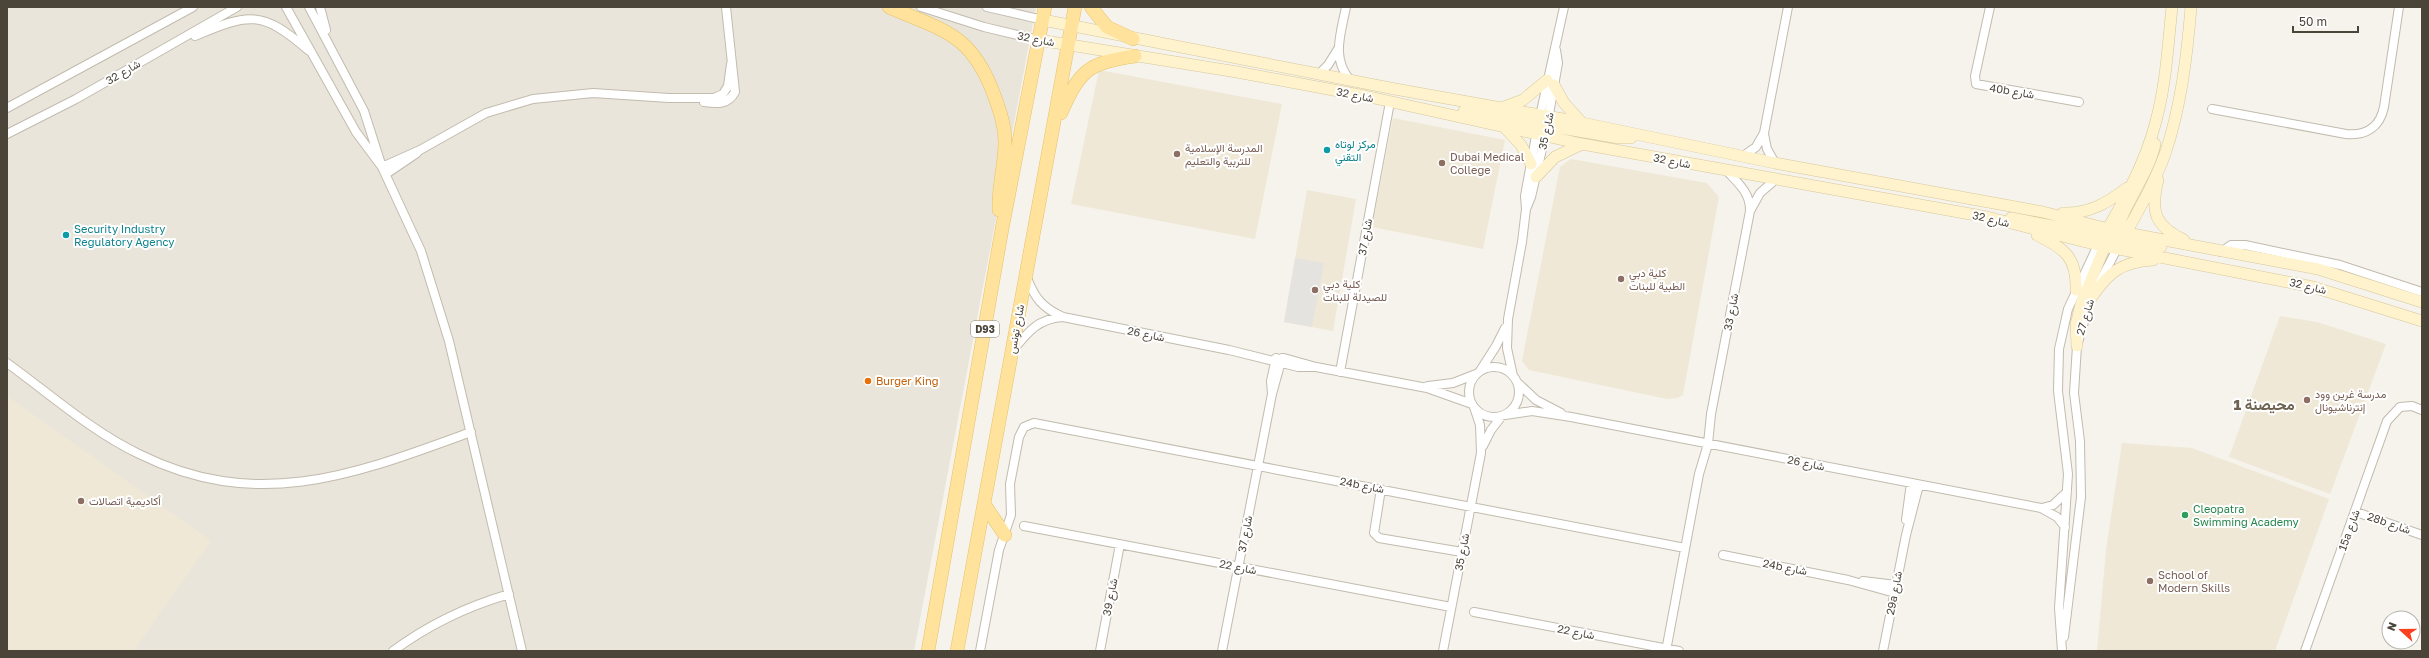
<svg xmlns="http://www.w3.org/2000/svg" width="2429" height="658" font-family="'Golos Text',Vazirmatn,sans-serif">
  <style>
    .residential { fill: #eae5da }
    .education { fill: #efe8d6 }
    .parking { fill: #e5e3e0 }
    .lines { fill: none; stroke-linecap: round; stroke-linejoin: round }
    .street-casing { stroke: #c2bbae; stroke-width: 10 }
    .secondary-casing { stroke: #d6c79b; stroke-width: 12 }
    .primary-casing { stroke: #e6c16a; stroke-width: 14 }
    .street { stroke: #fff; stroke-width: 8 }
    .secondary { stroke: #fff3cd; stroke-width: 11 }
    .primary { stroke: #ffe39c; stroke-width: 13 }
    .culture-dot { fill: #0f9aa8; stroke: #fff; stroke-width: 1.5 }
    .education-dot { fill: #8d6e63; stroke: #fff; stroke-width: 1.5 }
    .food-dot { fill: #e8710a; stroke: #fff; stroke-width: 1.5 }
    .leisure-dot { fill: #2e9e5b; stroke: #fff; stroke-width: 1.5 }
    .labels { text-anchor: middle; stroke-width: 4; stroke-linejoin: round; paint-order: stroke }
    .shield { fill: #fff; stroke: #817c74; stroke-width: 1 }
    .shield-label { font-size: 10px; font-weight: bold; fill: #4b4439 }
    .street-label { font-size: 11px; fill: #4b4439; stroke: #fff }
    .culture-label { font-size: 11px; fill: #0d838f; stroke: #fff; text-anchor: start }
    .education-label { font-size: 11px; fill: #785e54; stroke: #fff; text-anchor: start }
    .food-label { font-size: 11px; fill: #c56008; stroke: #fff; text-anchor: start }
    .leisure-label { font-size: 11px; fill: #27864d; stroke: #fff; text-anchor: start }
    .district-label { font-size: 15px; font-weight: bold; fill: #6e6250; stroke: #fff }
  </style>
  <rect width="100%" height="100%" fill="#f6f3ec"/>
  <path class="residential" d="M 7,7 L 1036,7 L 914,651 L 7,651 Z"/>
  <path class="education" d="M 1099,70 L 1282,104 L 1255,239 L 1071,204 Z
    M 1393,118 L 1505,140 L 1483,249 L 1372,227 Z
    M 1571,159 L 1707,183 L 1719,197 L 1683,395 L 1677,398 L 1667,399 L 1529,370 L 1522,361 L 1560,167 Z
    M 1307,190 L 1356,199 L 1333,331 L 1284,322 Z
    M 2280,316 L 2317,322 L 2386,344 L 2330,494 L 2229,457 Z
    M 7,396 L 211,541 L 133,651 L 7,651 Z
    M 2122,443 L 2192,448 L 2329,499 L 2275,651 L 2097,651 L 2106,550 Z"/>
  <path class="parking" d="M 1295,258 L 1324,263 L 1312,327 L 1284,322 Z"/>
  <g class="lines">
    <defs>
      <path id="street" d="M 286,7 L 356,132 L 382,167 L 421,251 L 449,341 L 522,651
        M 309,7 L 364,111 L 381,164
        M 320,7 L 326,30
        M 921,7 L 984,27 L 1039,40
        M 987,7 L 1043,20
        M 1346,7 C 1341,33 1331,58 1350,80
        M 1990,7 L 1975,76 L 1976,84 L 2079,102
        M 195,36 C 249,13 262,10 308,50
        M 1319,74 L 1328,65 L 1338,49
        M 704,102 C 717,104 728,105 735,92 L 726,7
        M 7,108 L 193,7
        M 2212,109 L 2346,134 C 2366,136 2380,127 2384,107 L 2399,7
        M 1548,120 L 1558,63 L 1556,50
        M 7,134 L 76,99 L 237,7
        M 1764,134 L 1767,149 L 1775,163
        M 1743,156 L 1756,147 L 1764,133 L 1788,7
        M 382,167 L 420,150 L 486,113 L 533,99 L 593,93 L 669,98 L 714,98 L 723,94 L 728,86 L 731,64
        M 1728,172 C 1739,184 1750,193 1750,210
        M 386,174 L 417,153
        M 1526,209 L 1531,197 L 1546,132
        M 2221,252 L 2231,245 L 2245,245 L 2340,265 L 2422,292
        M 1027,278 C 1035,299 1043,308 1063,317 L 1229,350 L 1298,367 L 1316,367
        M 1014,349 C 1028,332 1038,319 1062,317
        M 1284,358 L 1316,367 L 1427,388 L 1472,404
        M 7,363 C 50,394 91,431 139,454 C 258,513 356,474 471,432
        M1469 392a25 25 0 1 1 50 0a25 25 0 1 1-50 0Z
        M 1480,371 L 1496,346 L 1505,328
        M 1340,372 L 1390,102
        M 1513,376 L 1507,348 L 1508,319 L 1522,242 L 1526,209 L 1525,196 L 1538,125 L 1564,7
        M 1519,384 L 1536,400 L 1561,413
        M 1428,386 L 1453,383 L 1476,374
        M 1272,394 L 1271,381 L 1276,358
        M 1505,415 L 1532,411 L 1571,417 L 2041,508 L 2057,517 L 2065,527
        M 1483,446 L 1491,430 L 1502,416
        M 1381,489 L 1374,533 L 1379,538 L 1462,552
        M 2042,508 L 2053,505 L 2067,492
        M 2356,512 L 2422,535
        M 1906,520 L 1911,483
        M 1024,526 L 1451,607
        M 1723,555 L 1848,580 L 1895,593
        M 1863,581 L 1896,585
        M 1474,612 L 1679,651
        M 2064,637 L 2081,497 L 2080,441 L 2074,393 L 2077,346 L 2091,298 L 2117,249
        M 393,651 C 428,625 468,606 509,594
        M 980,651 L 999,550 L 1011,515 L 1010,484 L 1019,437 L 1024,427 L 1034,423 L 1685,548
        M 1100,651 L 1120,544
        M 1222,651 L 1272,394 L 1282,358
        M 1443,651 L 1481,453 L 1480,425 L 1474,407
        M 1666,651 L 1699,474 L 1708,444 L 1711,414 L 1750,211 L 1760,193 L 1775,180
        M 1883,651 L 1906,535 L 1919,485
        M 2062,651 L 2059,608 L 2068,474 L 2058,391 L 2059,349 L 2068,309 L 2098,245
        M 2305,651 L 2387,421 L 2400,407 L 2412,406 L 2422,410"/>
      <path id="secondary" d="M 1043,20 L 1395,89 L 1563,119 L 1775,163 L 2043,212 L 2116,231 L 2318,269 L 2422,302
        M 1039,40 L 1237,72 L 1365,96 L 1582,144 L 1987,217 L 2098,245 L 2313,287 L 2422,321
        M 1554,85 L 1564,103 L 1582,123
        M 1504,107 L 1523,100 L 1547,80
        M 1464,111 L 1535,125 L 1543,123 L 1549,116
        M 1506,129 L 1521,145 L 1531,164
        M 1539,132 L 1547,127 L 1555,127 L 1619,138 L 1631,138
        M 1536,177 L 1555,157 L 1582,144
        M 2158,180 C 2150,212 2155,226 2184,240
        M 2063,213 C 2089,214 2107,203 2127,188
        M 2011,218 L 2110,237
        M 2037,235 C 2065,249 2077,257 2076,290
        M 2116,239 C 2117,213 2149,175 2155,144
        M 2114,241 L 2161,247
        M 2098,245 C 2121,207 2145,165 2156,121 C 2166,84 2168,45 2172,7
        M 2117,249 C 2134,218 2153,187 2165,154 C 2181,107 2187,56 2191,7
        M 2091,298 C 2109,272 2121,262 2153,260
        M 2077,346 L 2076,325 L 2081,304 L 2107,241"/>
      <path id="primary" d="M 889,7 C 944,31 970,33 993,92 C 999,109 1005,124 1005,142 C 1005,165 998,187 999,210
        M 1091,7 L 1107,27 L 1133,39
        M 1061,113 C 1080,70 1088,63 1135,56
        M 984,504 L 1005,535
        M 928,651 L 1002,229 L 1045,7
        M 957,651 L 1075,7"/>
    </defs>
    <use href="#street" class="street-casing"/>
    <use href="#secondary" class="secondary-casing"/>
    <use href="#primary" class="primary-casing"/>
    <use href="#street" class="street"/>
    <use href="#secondary" class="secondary"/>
    <use href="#primary" class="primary"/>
  </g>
  <g class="culture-dot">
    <circle cx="1327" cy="150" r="4"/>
    <circle cx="66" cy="235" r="4"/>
  </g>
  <g class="education-dot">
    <circle cx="1177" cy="154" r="4"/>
    <circle cx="1442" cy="163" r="4"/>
    <circle cx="1621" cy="279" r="4"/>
    <circle cx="1315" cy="290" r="4"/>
    <circle cx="2307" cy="400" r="4"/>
    <circle cx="81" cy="501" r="4"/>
    <circle cx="2150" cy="581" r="4"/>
  </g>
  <circle class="food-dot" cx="868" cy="381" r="4"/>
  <circle class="leisure-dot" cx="2185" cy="515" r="4"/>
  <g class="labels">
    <rect class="shield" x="971" y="321" width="28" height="16" rx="3"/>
    <g class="shield-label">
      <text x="985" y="333">D93</text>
    </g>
    <g class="street-label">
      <text transform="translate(1036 39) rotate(11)" y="4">شارع 32</text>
      <text transform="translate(123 72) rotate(-30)" y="4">شارع 32</text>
      <text transform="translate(2012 91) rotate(9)" y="4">40b شارع</text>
      <text transform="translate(1355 95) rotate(11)" y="4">شارع 32</text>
      <text transform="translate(1546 131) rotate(-78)" y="4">شارع 35</text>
      <text transform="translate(1672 161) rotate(11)" y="4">شارع 32</text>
      <text transform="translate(1991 219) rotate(13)" y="4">شارع 32</text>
      <text transform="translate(1365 237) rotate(-80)" y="4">شارع 37</text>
      <text transform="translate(2308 286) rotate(13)" y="4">شارع 32</text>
      <text transform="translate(1731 312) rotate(-79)" y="4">شارع 33</text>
      <text transform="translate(2085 317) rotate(-73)" y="4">شارع 27</text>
      <text transform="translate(1016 329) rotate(-80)" y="4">شارع تونس</text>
      <text transform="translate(1146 334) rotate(11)" y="4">شارع 26</text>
      <text transform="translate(1806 463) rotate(11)" y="4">شارع 26</text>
      <text transform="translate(1362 485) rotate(11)" y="4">24b شارع</text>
      <text transform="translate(2389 523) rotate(19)" y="4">28b شارع</text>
      <text transform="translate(2349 530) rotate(-70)" y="4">15a شارع</text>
      <text transform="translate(1245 534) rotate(-79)" y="4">شارع 37</text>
      <text transform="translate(1462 552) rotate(-79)" y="4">شارع 35</text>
      <text transform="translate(1238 567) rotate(11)" y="4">شارع 22</text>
      <text transform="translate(1785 567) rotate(11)" y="4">24b شارع</text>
      <text transform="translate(1894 593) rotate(-79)" y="4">29a شارع</text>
      <text transform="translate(1110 597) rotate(-79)" y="4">شارع 39</text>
      <text transform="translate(1576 632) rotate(11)" y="4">شارع 22</text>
    </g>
    <g class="culture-label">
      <text x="1335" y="148">مركز لوتاه<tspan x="1335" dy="13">التقني</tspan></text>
      <text x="74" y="233">Security Industry<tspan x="74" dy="13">Regulatory Agency</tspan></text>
    </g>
    <g class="education-label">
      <text x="1185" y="152">المدرسة الإسلامية<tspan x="1185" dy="13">للتربية والتعليم</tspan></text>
      <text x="1450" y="161">Dubai Medical<tspan x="1450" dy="13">College</tspan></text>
      <text x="1629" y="277">كلية دبي<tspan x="1629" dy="13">الطبية للبنات</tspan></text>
      <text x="1323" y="288">كلية دبي<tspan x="1323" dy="13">للصيدلة للبنات</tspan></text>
      <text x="2315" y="398">مدرسة غرين وود<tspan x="2315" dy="13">إنترناشيونال</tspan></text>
      <text x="89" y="505">أكاديمية اتصالات</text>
      <text x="2158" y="579">School of<tspan x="2158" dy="13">Modern Skills</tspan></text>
    </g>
    <g class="food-label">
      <text x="876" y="385">Burger King</text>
    </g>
    <g class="leisure-label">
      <text x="2193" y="513">Cleopatra<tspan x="2193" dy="13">Swimming Academy</tspan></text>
    </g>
    <g class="district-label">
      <text x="2264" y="410">محيصنة 1</text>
    </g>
  </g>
  <rect width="2429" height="658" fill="none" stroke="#4b4439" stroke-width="16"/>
  <g transform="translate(2401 630) rotate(291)"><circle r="19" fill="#ffffff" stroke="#b7b4b0"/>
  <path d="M0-3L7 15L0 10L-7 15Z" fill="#fc3f1d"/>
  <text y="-6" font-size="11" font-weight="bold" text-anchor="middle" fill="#4b4439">N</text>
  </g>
  <path d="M2293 26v6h65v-6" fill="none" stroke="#4b4439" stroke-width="2"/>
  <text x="2299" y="26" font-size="12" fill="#4b4439" stroke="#ffffff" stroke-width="3" paint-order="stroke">50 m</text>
</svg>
